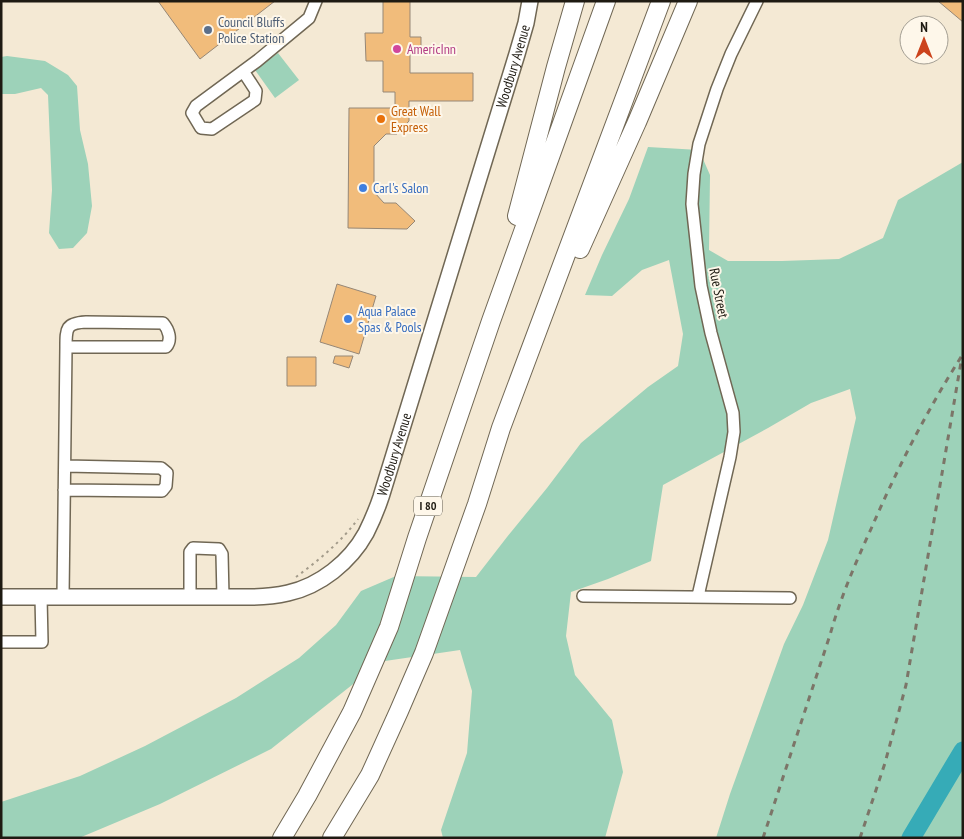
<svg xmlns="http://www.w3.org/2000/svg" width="964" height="839" font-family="'PT Sans Narrow',sans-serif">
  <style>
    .green { fill: #9dd2b9 }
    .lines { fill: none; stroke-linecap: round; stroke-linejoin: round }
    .river { stroke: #36abb7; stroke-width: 19 }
    .building { fill: #f1bc7b; stroke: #968776 }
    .minor-casing { stroke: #706754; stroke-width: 14 }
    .major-casing { stroke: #706754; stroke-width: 18 }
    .highway-casing { stroke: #706754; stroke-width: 20 }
    .path { stroke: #a39b8a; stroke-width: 2; stroke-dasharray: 2.5 4; stroke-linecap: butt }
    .minor { stroke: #fff; stroke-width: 11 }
    .major { stroke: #fff; stroke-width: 15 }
    .highway { stroke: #fff; stroke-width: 18 }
    .rail { stroke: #7c7568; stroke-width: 3; stroke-dasharray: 6 6; stroke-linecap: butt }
    .service-dot { fill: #5c6f8a; stroke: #fef7ea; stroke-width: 2 }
    .hotel-dot { fill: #d1479c; stroke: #fef7ea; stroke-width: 2 }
    .food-dot { fill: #e8710a; stroke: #fef7ea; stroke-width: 2 }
    .shop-dot { fill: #3f7fe0; stroke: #fef7ea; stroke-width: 2 }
    .labels { text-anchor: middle; stroke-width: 4; stroke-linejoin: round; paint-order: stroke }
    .shield { fill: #fef7ea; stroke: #615c53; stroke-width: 1 }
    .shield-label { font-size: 12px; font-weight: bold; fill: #1e1a12 }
    .service-label { font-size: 14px; fill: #4e5e75; stroke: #fef7ea; text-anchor: start }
    .hotel-label { font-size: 14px; fill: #b23c85; stroke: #fef7ea; text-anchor: start }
    .street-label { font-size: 14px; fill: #1e1a12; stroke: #fef7ea }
    .food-label { font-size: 14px; fill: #c56008; stroke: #fef7ea; text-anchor: start }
    .shop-label { font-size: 14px; fill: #366cbe; stroke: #fef7ea; text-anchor: start }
  </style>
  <rect width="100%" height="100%" fill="#f4e9d4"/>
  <path class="green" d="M 278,53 L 299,80 L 275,98 L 255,70 Z
    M 7,56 L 45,61 L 68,75 L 77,86 L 80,130 L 88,164 L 92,206 L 87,233 L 73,248 L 59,249 L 49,233 L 52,190 L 48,95 L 41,88 L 15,94 L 1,94 L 1,57 Z
    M 648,147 L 699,150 L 710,175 L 709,250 L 728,261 L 782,261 L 839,259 L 883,238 L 898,200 L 963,162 L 963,838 L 716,838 L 730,794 L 784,644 L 803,605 L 828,540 L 856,418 L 850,389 L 811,403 L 768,428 L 663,485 L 651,561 L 608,579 L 571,592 L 566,636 L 575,675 L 612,720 L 623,772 L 605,838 L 443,838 L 441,830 L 467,753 L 472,691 L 460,650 L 385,661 L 357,681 L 271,749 L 160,804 L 79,838 L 1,838 L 1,802 L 80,776 L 145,746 L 236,698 L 299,658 L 336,625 L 361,591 L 396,576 L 476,577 L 507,537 L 547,488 L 581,443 L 648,387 L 678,366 L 683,334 L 669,260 L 642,270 L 612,296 L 585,295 L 602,255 L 629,199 Z"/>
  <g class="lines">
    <path class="river" d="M 911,838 L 963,751"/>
  </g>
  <path class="building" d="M 158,1 L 275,1 L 200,59 Z
    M 383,1 L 410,1 L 410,37 L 421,37 L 421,51 L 410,51 L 410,73 L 473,73 L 473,101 L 409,101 L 409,121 L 397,134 L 386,134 L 374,146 L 374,192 L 384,203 L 396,203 L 415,221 L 407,229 L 348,228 L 349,108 L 395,108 L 395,92 L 383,92 L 383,61 L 366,61 L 365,33 L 383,33 Z
    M 938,1 L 963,1 L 963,22 Z
    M 337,284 L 376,296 L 359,354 L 320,342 Z
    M 335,356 L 353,356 L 349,368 L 333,363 Z
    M 287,357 L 316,357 L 316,386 L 287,386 Z"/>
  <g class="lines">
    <defs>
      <path id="minor" d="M 243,71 L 256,91 L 255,100 L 212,129 L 201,128 L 192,113 L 196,106 L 257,61 L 309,18 L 316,1
        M 64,490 L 162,491 L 166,486 L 167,473 L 161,468 L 65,466
        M 583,596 L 790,598
        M 698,596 L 730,457 L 734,432 L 733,413 L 711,333 L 701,286 L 692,204 L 694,174 L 699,144 L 717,89 L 731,54 L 757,1
        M 63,597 L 66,347 C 66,328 66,323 86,322 L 163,323 C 169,330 172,340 166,347 L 66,347
        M 190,597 L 190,552 L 193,548 L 219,549 L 222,554 L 223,597
        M 1,642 L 42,642 L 41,597"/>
      <g id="major">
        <path id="s1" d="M 1,597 L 249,597 C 262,597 275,596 288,593 C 320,586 350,562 366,533 C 372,521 377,509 381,497 L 517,54 L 526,23 L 530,1"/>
      </g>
      <path id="highway" d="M 517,216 L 556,67 L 575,1
        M 580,249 L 637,122 L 688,1
        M 282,838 L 307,796 L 352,712 L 389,627 L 417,538 L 491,321 L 606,1
        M 332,838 L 370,775 L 399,711 L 424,653 L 477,504 L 501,428 L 661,1"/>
    </defs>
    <use href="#minor" class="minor-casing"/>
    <use href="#major" class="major-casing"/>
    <use href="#highway" class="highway-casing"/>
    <path class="path" d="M 296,577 C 319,560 341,542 358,519"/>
    <use href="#minor" class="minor"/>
    <use href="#major" class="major"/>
    <use href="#highway" class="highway"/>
    <path class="rail" d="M 763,838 L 830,635 C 840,599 855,564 871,529 C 897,469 927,410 963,354
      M 860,838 L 885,763 L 906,685 L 961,362"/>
  </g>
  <circle class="service-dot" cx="208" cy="30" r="5"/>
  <circle class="hotel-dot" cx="397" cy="49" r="5"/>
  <circle class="food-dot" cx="381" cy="119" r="5"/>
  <g class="shop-dot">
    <circle cx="363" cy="188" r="5"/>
    <circle cx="348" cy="319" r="5"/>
  </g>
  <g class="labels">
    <rect class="shield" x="414" y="496.5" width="28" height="19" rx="4"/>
    <g class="shield-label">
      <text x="428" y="510">I 80</text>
    </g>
    <g class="service-label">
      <text x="218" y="27">Council Bluffs<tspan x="218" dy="16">Police Station</tspan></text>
    </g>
    <g class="hotel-label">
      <text x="407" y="54">AmericInn</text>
    </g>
    <g class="street-label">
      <text dy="5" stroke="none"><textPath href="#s1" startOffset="878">Woodbury Avenue</textPath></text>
      <text transform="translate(719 293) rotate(79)" y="5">Rue Street</text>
      <text dy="5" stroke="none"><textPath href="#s1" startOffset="472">Woodbury Avenue</textPath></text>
    </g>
    <g class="food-label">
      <text x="391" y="116">Great Wall<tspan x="391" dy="16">Express</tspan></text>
    </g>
    <g class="shop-label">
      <text x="373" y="193">Carl's Salon</text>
      <text x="358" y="316">Aqua Palace<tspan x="358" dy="16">Spas &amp; Pools</tspan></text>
    </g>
  </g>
  <rect width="964" height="839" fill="none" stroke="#1e1a12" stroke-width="5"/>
  <g transform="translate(924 40)"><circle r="24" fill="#fef7ea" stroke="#a49f94"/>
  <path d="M0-4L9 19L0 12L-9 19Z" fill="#cc431c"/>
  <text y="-8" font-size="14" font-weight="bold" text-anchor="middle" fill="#1e1a12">N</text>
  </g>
</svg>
